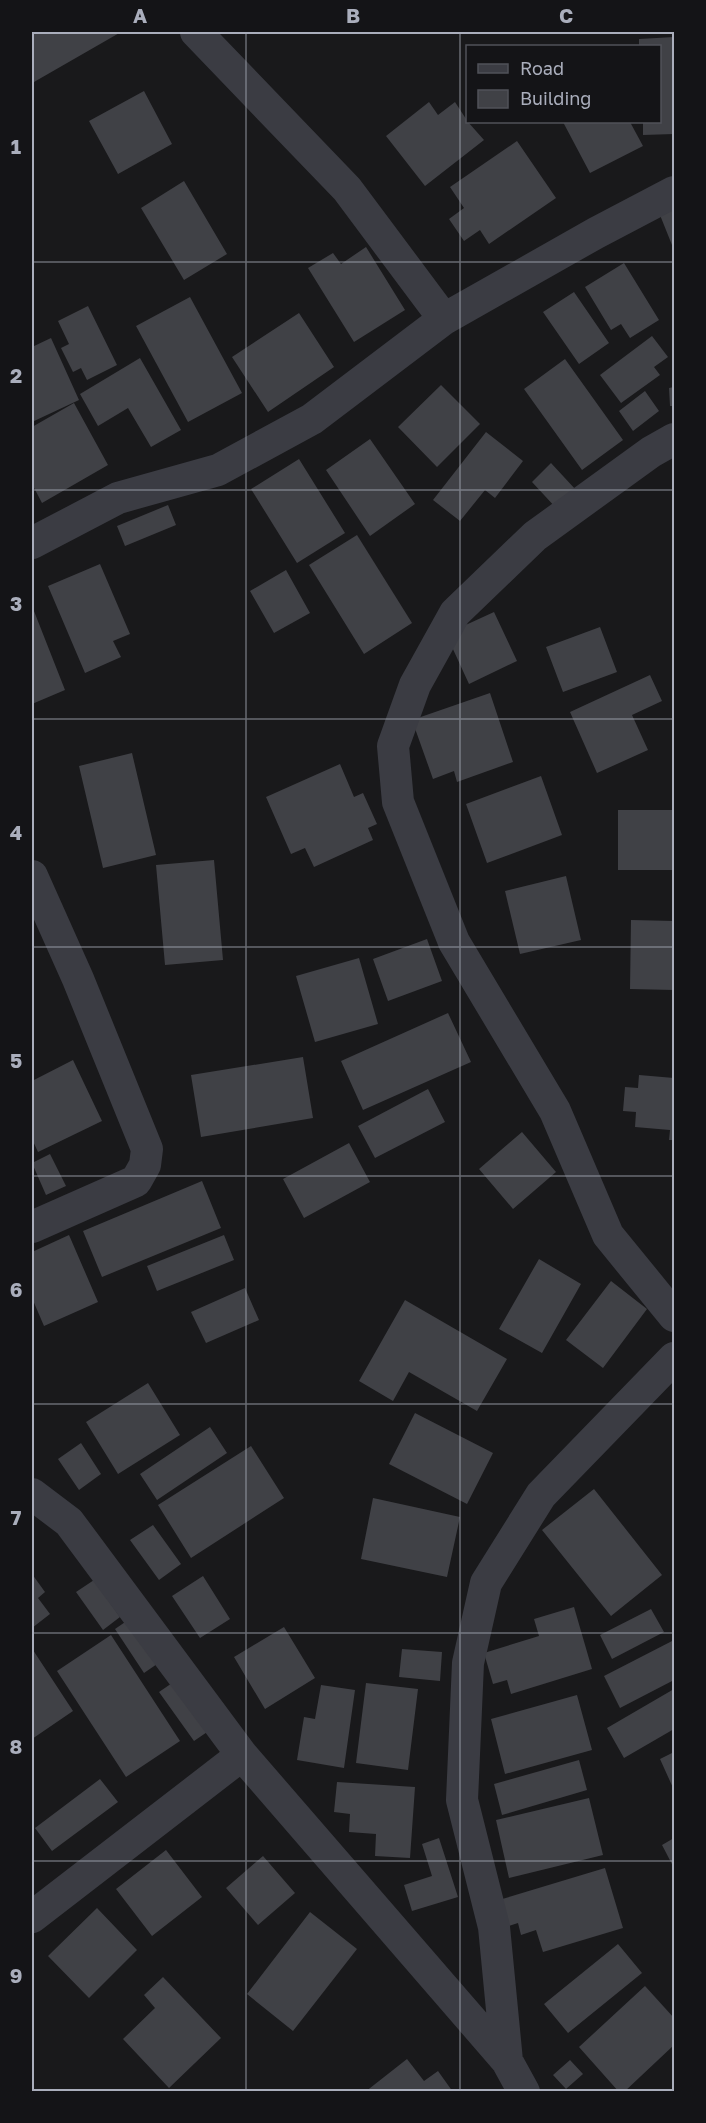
<svg xmlns="http://www.w3.org/2000/svg" width="706" height="2123" font-family="'Golos Text',sans-serif">
<rect width="100%" height="100%" fill="#19191b"/>
<path fill="#404146" d="M 32,32 L 121,32 L 34,82 L 32,77 Z
M 674,37 L 674,134 L 643,135 L 643,122 L 660,122 L 660,46 L 639,46 L 639,39 Z
M 144,91 L 172,144 L 118,174 L 89,121 Z
M 429,102 L 438,115 L 455,102 L 468,122 L 484,140 L 425,186 L 386,136 Z
M 563,122 L 630,122 L 643,146 L 590,173 Z
M 517,141 L 556,198 L 489,244 L 480,230 L 464,241 L 449,219 L 464,208 L 450,187 Z
M 184,181 L 227,254 L 184,280 L 141,208 Z
M 674,203 L 674,244 L 672,245 L 658,210 Z
M 366,247 L 405,310 L 354,342 L 308,268 L 333,253 L 341,264 Z
M 624,263 L 659,320 L 630,338 L 621,324 L 611,330 L 585,287 Z
M 574,292 L 609,343 L 579,364 L 543,312 Z
M 190,297 L 242,393 L 188,422 L 136,326 Z
M 88,306 L 117,365 L 87,380 L 81,368 L 73,372 L 61,348 L 69,344 L 58,321 Z
M 299,313 L 334,367 L 268,412 L 232,357 Z
M 652,336 L 668,357 L 654,367 L 660,375 L 621,403 L 600,375 Z
M 51,338 L 79,400 L 32,422 L 32,347 Z
M 140,358 L 181,430 L 151,447 L 128,408 L 98,426 L 80,394 Z
M 565,359 L 623,440 L 582,470 L 524,389 Z
M 441,385 L 480,424 L 437,467 L 398,427 Z
M 674,387 L 674,406 L 670,406 L 669,388 Z
M 645,391 L 659,411 L 633,431 L 619,411 Z
M 74,403 L 108,465 L 42,503 L 32,484 L 32,427 Z
M 486,432 L 523,461 L 495,498 L 485,490 L 460,521 L 433,500 Z
M 370,439 L 415,504 L 370,536 L 326,470 Z
M 299,459 L 345,533 L 297,563 L 251,489 Z
M 551,463 L 576,490 L 557,509 L 532,482 Z
M 168,505 L 176,525 L 125,546 L 117,526 Z
M 357,535 L 412,623 L 364,654 L 309,565 Z
M 100,564 L 130,634 L 113,641 L 121,657 L 85,673 L 48,586 Z
M 286,570 L 310,613 L 274,633 L 250,591 Z
M 32,606 L 65,690 L 32,704 Z
M 494,612 L 517,661 L 469,684 L 446,634 Z
M 600,627 L 617,672 L 563,692 L 546,647 Z
M 650,675 L 662,701 L 632,715 L 648,750 L 597,773 L 570,712 Z
M 490,693 L 513,762 L 457,782 L 454,771 L 433,779 L 412,720 Z
M 132,753 L 156,855 L 103,868 L 79,766 Z
M 340,764 L 354,797 L 363,793 L 377,824 L 368,828 L 373,840 L 314,867 L 305,848 L 291,854 L 266,797 Z
M 541,776 L 562,835 L 487,863 L 466,804 Z
M 618,810 L 674,810 L 674,870 L 618,870 Z
M 214,860 L 223,960 L 165,965 L 156,865 Z
M 566,876 L 581,940 L 520,954 L 505,891 Z
M 631,920 L 674,921 L 674,990 L 630,989 Z
M 427,939 L 442,981 L 388,1001 L 373,959 Z
M 359,958 L 378,1024 L 315,1042 L 296,976 Z
M 448,1013 L 471,1062 L 363,1110 L 341,1061 Z
M 303,1057 L 313,1118 L 201,1137 L 191,1075 Z
M 73,1060 L 102,1121 L 38,1152 L 32,1139 L 32,1081 Z
M 639,1075 L 674,1078 L 674,1140 L 669,1140 L 670,1130 L 635,1127 L 636,1112 L 623,1111 L 625,1087 L 638,1088 Z
M 428,1089 L 445,1122 L 375,1158 L 358,1126 Z
M 522,1132 L 556,1172 L 513,1209 L 479,1169 Z
M 349,1143 L 370,1182 L 304,1218 L 283,1179 Z
M 50,1154 L 66,1186 L 46,1195 L 32,1163 Z
M 202,1181 L 221,1228 L 102,1277 L 83,1231 Z
M 69,1235 L 98,1302 L 44,1326 L 32,1298 L 32,1252 Z
M 224,1235 L 234,1260 L 157,1291 L 147,1266 Z
M 539,1259 L 581,1284 L 542,1353 L 499,1329 Z
M 611,1281 L 647,1309 L 603,1368 L 566,1340 Z
M 245,1288 L 259,1320 L 206,1343 L 191,1312 Z
M 405,1300 L 507,1359 L 477,1411 L 409,1372 L 393,1401 L 359,1381 Z
M 148,1383 L 180,1435 L 118,1474 L 86,1422 Z
M 415,1413 L 493,1453 L 467,1504 L 389,1464 Z
M 210,1427 L 227,1453 L 157,1500 L 140,1474 Z
M 81,1443 L 101,1474 L 79,1490 L 58,1459 Z
M 251,1446 L 284,1498 L 191,1558 L 158,1505 Z
M 594,1489 L 662,1575 L 611,1616 L 542,1530 Z
M 373,1498 L 460,1517 L 447,1577 L 361,1559 Z
M 153,1525 L 181,1564 L 159,1580 L 130,1540 Z
M 32,1574 L 45,1592 L 38,1598 L 50,1614 L 32,1628 Z
M 203,1576 L 230,1619 L 200,1638 L 172,1596 Z
M 94,1580 L 120,1617 L 103,1630 L 76,1592 Z
M 574,1607 L 592,1669 L 511,1694 L 507,1680 L 493,1684 L 484,1653 L 539,1636 L 534,1619 Z
M 651,1609 L 664,1632 L 612,1659 L 600,1635 Z
M 131,1618 L 160,1662 L 144,1673 L 115,1629 Z
M 284,1627 L 315,1678 L 265,1709 L 234,1657 Z
M 111,1635 L 180,1741 L 126,1777 L 57,1671 Z
M 674,1640 L 674,1680 L 620,1708 L 604,1676 Z
M 402,1649 L 442,1652 L 440,1681 L 399,1677 Z
M 33,1650 L 73,1711 L 32,1739 L 32,1652 Z
M 178,1679 L 213,1728 L 194,1741 L 159,1692 Z
M 366,1683 L 418,1689 L 408,1770 L 356,1763 Z
M 321,1685 L 355,1690 L 344,1768 L 297,1760 L 304,1717 L 315,1719 Z
M 674,1689 L 674,1729 L 624,1758 L 607,1728 Z
M 577,1695 L 592,1750 L 505,1774 L 491,1719 Z
M 674,1752 L 674,1790 L 660,1759 Z
M 579,1760 L 587,1790 L 502,1815 L 494,1784 Z
M 100,1779 L 118,1802 L 52,1851 L 35,1828 Z
M 337,1782 L 415,1787 L 410,1858 L 375,1856 L 376,1834 L 349,1832 L 350,1814 L 334,1812 Z
M 589,1798 L 603,1855 L 509,1878 L 496,1820 Z
M 439,1838 L 458,1897 L 412,1911 L 404,1885 L 432,1876 L 422,1844 Z
M 674,1838 L 674,1868 L 662,1845 Z
M 166,1850 L 202,1897 L 152,1936 L 116,1889 Z
M 263,1856 L 295,1893 L 258,1925 L 226,1888 Z
M 605,1868 L 623,1928 L 543,1952 L 536,1930 L 521,1935 L 518,1923 L 506,1927 L 499,1900 Z
M 97,1908 L 137,1950 L 89,1998 L 48,1956 Z
M 310,1912 L 357,1949 L 293,2031 L 247,1994 Z
M 618,1944 L 642,1973 L 568,2033 L 544,2004 Z
M 163,1977 L 221,2038 L 169,2088 L 123,2039 L 155,2008 L 144,1995 Z
M 645,1986 L 674,2018 L 674,2045 L 624,2092 L 619,2092 L 579,2047 Z
M 407,2059 L 424,2081 L 438,2071 L 453,2092 L 365,2092 Z
M 570,2060 L 583,2074 L 566,2089 L 553,2075 Z"/>
<g fill="none" stroke-linecap="round" stroke-linejoin="round">
<path stroke="#3b3c43" stroke-width="32" d="M 196,32 L 347,189 L 444,319
M 674,439 L 651,452 L 535,536 L 455,613 L 415,685 L 393,746 L 398,802 L 454,942 L 555,1111 L 608,1235 L 674,1316
M 32,543 L 118,498 L 218,470 L 312,419 L 444,319 L 596,233 L 674,192
M 32,876 L 78,979 L 147,1149 L 145,1165 L 136,1181 L 32,1227
M 32,1494 L 69,1522 L 242,1755 L 507,2061 L 524,2092
M 32,1917 L 242,1755
M 507,2061 L 494,1927 L 462,1800 L 468,1663 L 486,1583 L 541,1495 L 674,1358"/>
</g>
<path fill="none" stroke="#aaaebc" stroke-width="1.5" stroke-opacity="0.55" d="M 246,32 L 246,2092M 460,32 L 460,2092M 32,262 L 674,262M 32,490 L 674,490M 32,719 L 674,719M 32,947 L 674,947M 32,1176 L 674,1176M 32,1404 L 674,1404M 32,1633 L 674,1633M 32,1861 L 674,1861"/>
<rect width="706" height="2123" fill="none" stroke="#141417" stroke-width="66"/>
<rect x="466" y="45" width="195" height="78" fill="#141417" stroke="#505259" stroke-width="1.5"/>
<rect x="478" y="64" width="30" height="9" fill="#3b3c43" stroke="#505259" stroke-width="1.5"/>
<text x="520" y="75" font-size="18" fill="#aaaebc">Road</text>
<rect x="478" y="90" width="30" height="18" fill="#404146" stroke="#505259" stroke-width="1.5"/>
<text x="520" y="105" font-size="18" fill="#aaaebc">Building</text>
<rect x="33" y="33" width="640" height="2057" fill="none" stroke="#aaaebc" stroke-width="2"/>
<g font-size="20" text-anchor="middle" font-weight="bold" fill="#aaaebc">
<text x="140" y="23">A</text>
<text x="353" y="23">B</text>
<text x="566" y="23">C</text>
<text x="16" y="154">1</text>
<text x="16" y="383">2</text>
<text x="16" y="611">3</text>
<text x="16" y="840">4</text>
<text x="16" y="1068">5</text>
<text x="16" y="1297">6</text>
<text x="16" y="1525">7</text>
<text x="16" y="1754">8</text>
<text x="16" y="1983">9</text>
</g>
</svg>
